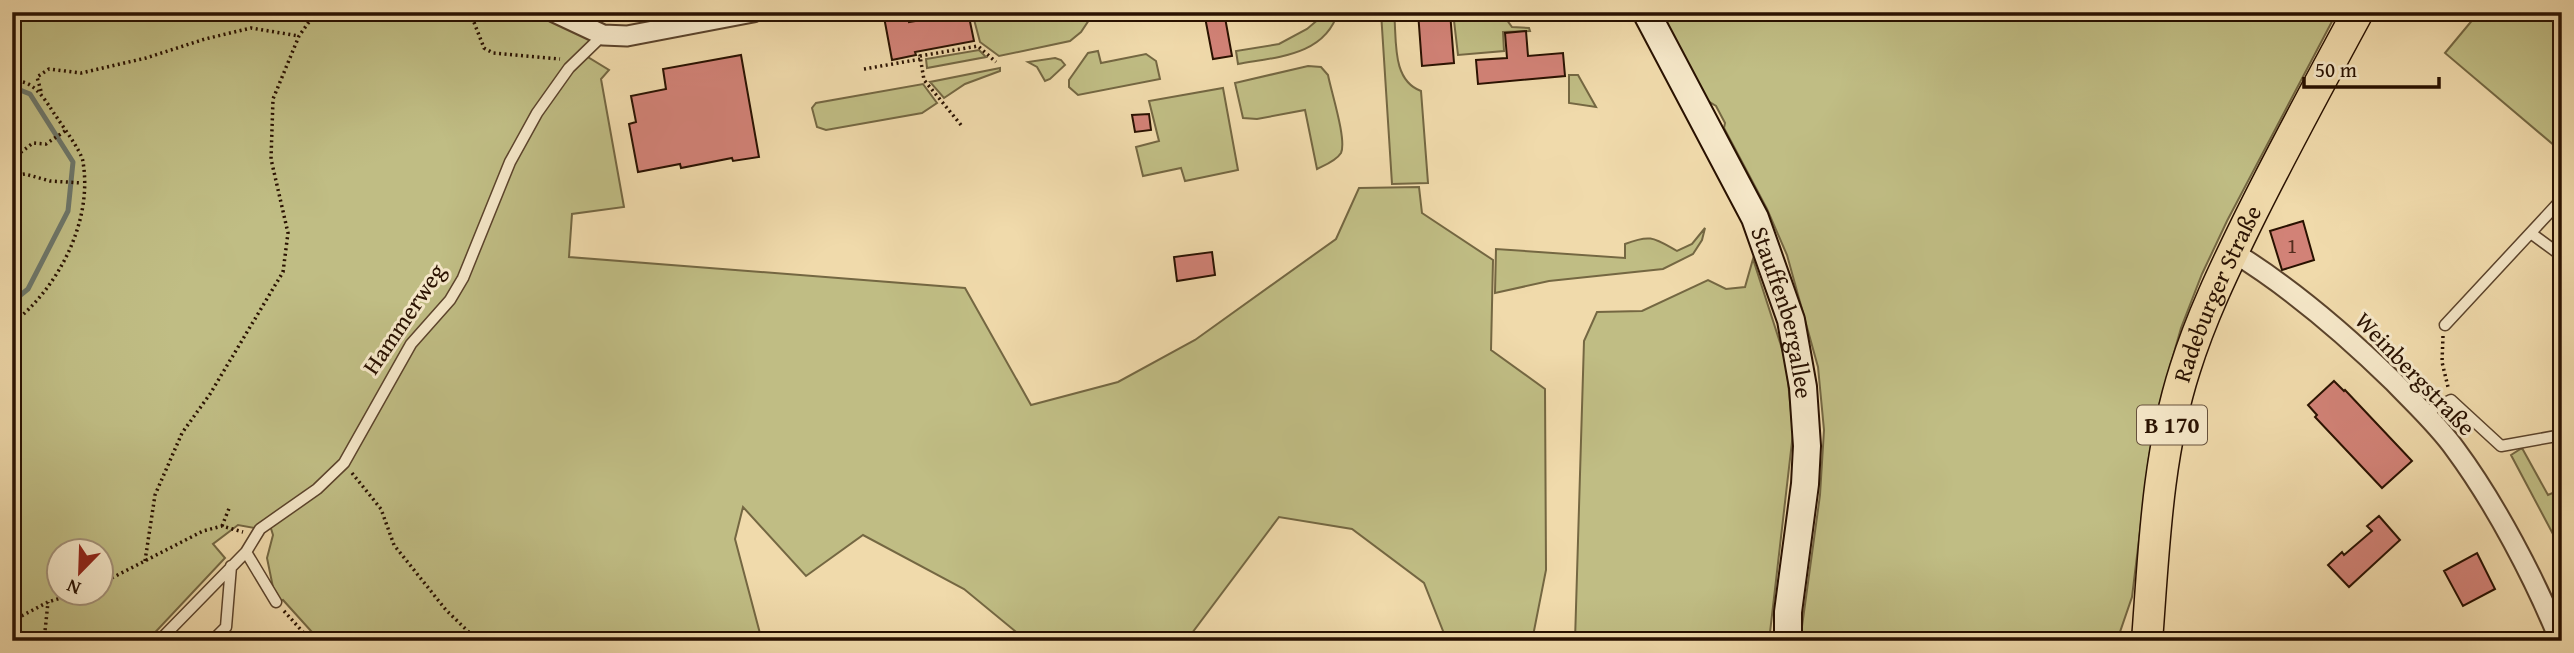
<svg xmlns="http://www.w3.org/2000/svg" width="2574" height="653" font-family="'Gentium Book Plus',serif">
<rect width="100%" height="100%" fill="#f0daab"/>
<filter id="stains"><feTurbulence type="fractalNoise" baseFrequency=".00286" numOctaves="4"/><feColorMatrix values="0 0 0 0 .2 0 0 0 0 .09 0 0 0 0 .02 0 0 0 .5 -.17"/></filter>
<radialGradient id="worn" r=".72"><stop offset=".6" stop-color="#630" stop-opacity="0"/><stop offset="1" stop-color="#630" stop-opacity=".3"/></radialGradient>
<path fill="#c0bd84" stroke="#746742" stroke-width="2" fill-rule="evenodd" d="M 12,12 L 554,12 L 603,35 L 583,54 L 609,70 L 601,79 L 624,207 L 572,214 L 569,257 L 965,288 L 1031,405 L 1118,382 L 1195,340 L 1336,239 L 1359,188 L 1419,187 L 1422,213 L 1493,260 L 1491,350 L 1545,389 L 1546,570 L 1532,641 L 1447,641 L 1424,583 L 1352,529 L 1279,517 L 1186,641 L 1027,641 L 964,589 L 863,535 L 806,576 L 743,507 L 735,539 L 762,641 L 320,641 L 283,600 L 276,602 L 267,558 L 273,535 L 269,522 L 260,529 L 238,525 L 213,544 L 225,558 L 147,641 L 12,641 ZM 60,552 L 102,552 L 102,594 L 60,594 Z
M 582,12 L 677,12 C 640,19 619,24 582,12 Z
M 972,12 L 1090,12 L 1091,17 L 1081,32 L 1070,41 L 999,56 L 980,42 Z
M 1327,12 L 1338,12 C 1325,56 1276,57 1238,64 L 1236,51 L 1279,44 L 1307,29 Z
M 1381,12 L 1394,12 C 1397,39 1391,80 1421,91 L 1428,183 L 1392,184 Z
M 1453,12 L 1501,12 L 1512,27 L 1529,28 L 1530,31 L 1503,32 L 1504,51 L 1458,55 Z
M 1660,12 L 2337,12 L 2227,221 L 2202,274 L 2181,328 L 2158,409 L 2149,457 L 2132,597 L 2120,632 L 2120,641 L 1800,641 L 1820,495 L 1824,430 L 1818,367 L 1787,255 L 1767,209 L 1724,128 L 1725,123 L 1716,106 L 1708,101 Z
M 2479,12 L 2548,12 L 2562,24 L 2562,152 L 2445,53 Z
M 979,50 L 986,57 L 927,68 L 926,59 Z
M 1098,51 L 1101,63 L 1146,54 L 1156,61 L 1160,79 L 1078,95 L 1069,87 L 1069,80 L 1088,53 Z
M 1055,58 L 1061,60 L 1065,65 L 1050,79 L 1045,81 L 1037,67 L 1028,62 Z
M 1308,66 L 1321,67 L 1328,75 C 1331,91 1347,140 1341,153 C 1336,161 1325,165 1317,169 L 1305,110 L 1257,119 L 1243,118 L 1235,83 Z
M 1000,68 L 1000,71 L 965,84 L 944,98 L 930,82 Z
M 1569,75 L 1578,75 L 1596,107 L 1569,103 Z
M 923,84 L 937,103 L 922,113 L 826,130 L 817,127 L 812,108 L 816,103 Z
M 1223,88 L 1238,170 L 1185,181 L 1181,168 L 1143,176 L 1136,147 L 1159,141 L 1149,101 Z
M 1705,228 L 1702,240 L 1693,254 L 1663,269 L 1549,281 L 1495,293 L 1496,249 L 1625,258 L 1625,244 C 1651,234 1654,238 1677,251 L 1692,244 Z
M 1753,259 L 1786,361 L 1793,433 L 1769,641 L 1575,641 L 1584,341 L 1597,312 L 1642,311 L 1708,280 L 1726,289 L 1745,287 Z
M 2522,448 L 2548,495 L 2562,489 L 2562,551 L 2511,455 Z"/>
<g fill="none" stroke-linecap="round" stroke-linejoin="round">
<path stroke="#6d7669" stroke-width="5" d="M 12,90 L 15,88 L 30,94 L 73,162 L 68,211 L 28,289 L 12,302"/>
</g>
<path fill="#d28277" stroke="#291100" stroke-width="2" d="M 907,12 L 909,22 L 968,12 L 974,41 L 915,52 L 916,55 L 892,60 L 884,17 Z
M 1204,12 L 1224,12 L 1232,56 L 1213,59 Z
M 1418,12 L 1450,12 L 1454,63 L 1422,66 Z
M 1526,31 L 1528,56 L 1563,53 L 1565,76 L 1478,84 L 1476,60 L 1507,58 L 1505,33 Z
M 741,55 L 759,157 L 733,161 L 732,158 L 681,168 L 680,164 L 638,172 L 629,124 L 636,122 L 631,96 L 666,89 L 663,69 Z
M 1149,114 L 1151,130 L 1135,132 L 1132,115 Z
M 2303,221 L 2314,260 L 2282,270 L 2270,231 Z
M 1212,252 L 1215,275 L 1177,281 L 1174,257 Z
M 2334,381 L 2344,391 L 2345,390 L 2412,461 L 2382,488 L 2315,417 L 2317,415 L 2308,405 Z
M 2379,516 L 2400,540 L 2349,587 L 2328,565 L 2342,552 L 2344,555 L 2372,531 L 2367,526 Z
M 2477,553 L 2495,589 L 2463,606 L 2444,571 Z"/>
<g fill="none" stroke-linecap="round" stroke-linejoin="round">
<g stroke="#5b432b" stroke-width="13">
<path id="service" d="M 2532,234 L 2562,256
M 2445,325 L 2562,199
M 2425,413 L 2451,400 L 2501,446 L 2562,435
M 246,552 L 276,602
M 159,641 L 246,552 L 260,529 L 317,489 L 344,463 L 411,344 L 450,300 L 463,278 L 510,162 L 537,113 L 569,68 L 603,35
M 212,641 L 226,627 L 231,566"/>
</g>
<g stroke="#5b432b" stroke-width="23">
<path id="minor" d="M 554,12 L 603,35 L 627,36 L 753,12
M 2233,252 C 2293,289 2344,333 2394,382 C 2415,404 2438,425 2455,449 C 2495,503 2535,579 2560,641"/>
</g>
<g stroke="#291100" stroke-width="30">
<g id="secondary">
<path id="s1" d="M 1646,12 L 1755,218 L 1791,320 L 1803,387 L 1807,446 L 1805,484 L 1788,612 L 1788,641"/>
</g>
</g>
<g stroke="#291100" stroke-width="33">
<g id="primary">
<path id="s2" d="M 2147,641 C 2154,550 2157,456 2185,369 C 2201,318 2224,270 2247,223 C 2282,152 2320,82 2358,12"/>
</g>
</g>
<path stroke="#291100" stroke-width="3.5" stroke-dasharray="2 3.5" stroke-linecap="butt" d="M 470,12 L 484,48 L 493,53 L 560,59
M 864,69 L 921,59
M 12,82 C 30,78 41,94 50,107 C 57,119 82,151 83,162 C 93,222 58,288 12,324
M 41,91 L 37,77 L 49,69 L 81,73 L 146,58 L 205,39 L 251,28 L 299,36
M 961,125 L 924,80 L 920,56 L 978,46 L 996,62
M 12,159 L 33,143 L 46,144 L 65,131
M 12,176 L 25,174 L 50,181 L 82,183
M 2443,336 L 2442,362 L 2448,387
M 352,473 L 381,509 L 394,545 L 446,610 L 478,641
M 222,526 L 230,506
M 145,561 L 155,495 L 182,433 L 210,394 L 283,272 L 288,233 L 271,159 L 273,99 L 299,36 L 316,12
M 102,583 L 203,531 L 222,526 L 243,532
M 284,611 L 311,641
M 12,621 L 48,602 L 73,594
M 44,641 L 48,602"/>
<use href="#service" stroke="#f5e7c8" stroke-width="10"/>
<use href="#minor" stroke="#f5e7c8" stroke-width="19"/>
<use href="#secondary" stroke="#f5e7c8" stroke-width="26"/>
<use href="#primary" stroke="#f0daab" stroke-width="30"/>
</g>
<g text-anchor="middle" stroke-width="6" stroke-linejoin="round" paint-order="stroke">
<g font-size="21" fill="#532d1e">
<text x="2292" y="253">1</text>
</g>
<rect fill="#f5e7c8" stroke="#66513c" stroke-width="2" x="2137" y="405.5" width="70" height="39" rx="5"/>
<g font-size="23" font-weight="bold" fill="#291100">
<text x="2172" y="433">B 170</text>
</g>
<g font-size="24" fill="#291100" stroke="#f5e7c8">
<text dy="8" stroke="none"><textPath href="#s2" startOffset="357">Radeburger Straße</textPath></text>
<text dy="8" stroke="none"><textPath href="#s1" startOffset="332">Stauffenbergallee</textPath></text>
<text transform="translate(404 319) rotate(-56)" y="8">Hammerweg</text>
<text transform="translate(2415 374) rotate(46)" y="8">Weinbergstraße</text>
</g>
</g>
<rect width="2574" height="653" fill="none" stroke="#f0daab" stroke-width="42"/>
<rect x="14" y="14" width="2546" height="625" fill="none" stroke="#291100" stroke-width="3.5"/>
<rect x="21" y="21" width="2532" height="611" fill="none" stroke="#291100" stroke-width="2"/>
<g transform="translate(80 572) rotate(203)"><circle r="33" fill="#f5e7c8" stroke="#a39178" stroke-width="2"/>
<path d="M0-5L12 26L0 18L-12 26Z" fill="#8f2418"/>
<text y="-10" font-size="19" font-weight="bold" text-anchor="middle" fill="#291100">N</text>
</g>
<path d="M2304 77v10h135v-10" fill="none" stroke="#291100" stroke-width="3.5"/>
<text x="2315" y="77" font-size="21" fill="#291100" stroke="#f5e7c8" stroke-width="5" paint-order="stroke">50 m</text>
<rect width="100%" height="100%" filter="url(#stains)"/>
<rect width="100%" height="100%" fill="url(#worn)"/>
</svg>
